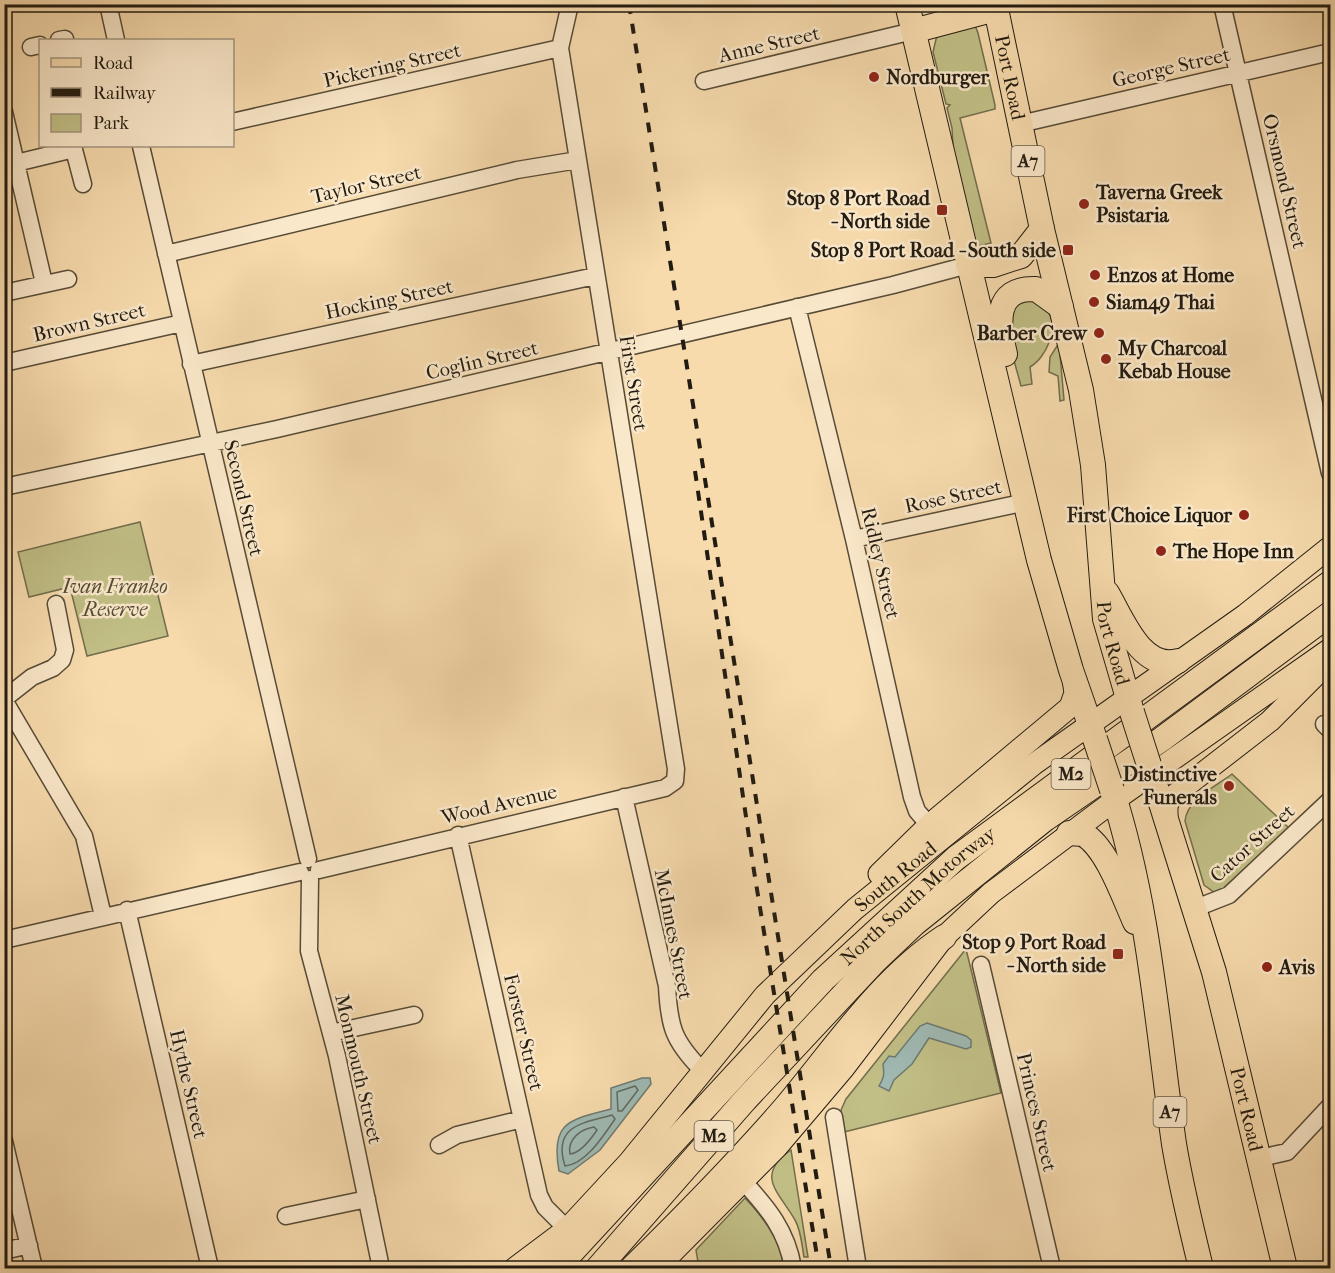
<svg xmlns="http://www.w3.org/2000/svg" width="1335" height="1273" font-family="'IM FELL French Canon',serif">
<rect width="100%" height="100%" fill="#f7dbad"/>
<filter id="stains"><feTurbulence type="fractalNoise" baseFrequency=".00333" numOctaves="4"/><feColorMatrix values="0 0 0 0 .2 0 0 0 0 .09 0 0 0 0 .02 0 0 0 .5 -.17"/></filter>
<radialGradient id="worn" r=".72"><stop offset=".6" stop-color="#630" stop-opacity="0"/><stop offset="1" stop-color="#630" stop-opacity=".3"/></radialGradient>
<path fill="#c1bf86" stroke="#726d4c" stroke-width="1.5" d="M 972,18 L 978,33 L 995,105 L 995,109 L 960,118 L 991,243 L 974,247 L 954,163 L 952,128 L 947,108 L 950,105 L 946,104 L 933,52 L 937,35 Z
M 1031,297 C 1035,301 1042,305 1046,309 C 1061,326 1046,358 1030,367 L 1032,384 L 1021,386 L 1007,335 L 1011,308 Z
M 1059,343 L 1064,400 L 1060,401 L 1058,376 L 1049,372 L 1050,357 Z
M 140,522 L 168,636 L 87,656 L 70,587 L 29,597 L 18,552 Z
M 1232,774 L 1290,829 L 1218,895 L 1204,885 L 1185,821 C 1187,799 1215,787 1232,774 Z
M 966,949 L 1001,1093 L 844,1132 L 841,1110 L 846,1099 Z
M 791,1150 L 808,1257 L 804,1257 C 802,1246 801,1230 795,1220 C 779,1192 754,1176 791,1150 Z
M 745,1198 C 762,1216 782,1241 783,1267 L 699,1268 L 696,1250 Z"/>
<path fill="#9fb9b2" stroke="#6d7a72" stroke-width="1.5" d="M 927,1023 L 966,1036 L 971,1040 L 971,1047 L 966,1049 L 929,1038 L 912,1064 L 894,1080 L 889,1091 L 879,1086 C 885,1076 884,1073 883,1064 L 889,1056 L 895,1057 L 920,1026 Z
M 642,1078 L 650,1078 L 651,1084 L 600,1150 L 568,1174 L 559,1171 C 550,1121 570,1120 611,1109 L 611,1088 Z"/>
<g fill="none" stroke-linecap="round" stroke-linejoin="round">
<path stroke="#606a62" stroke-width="1.5" d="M 635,1086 L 638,1090 L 622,1111 L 618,1111 L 617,1092 Z
M 612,1115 L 615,1119 C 604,1135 586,1164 565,1166 C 552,1125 584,1123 612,1115 Z
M 594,1127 L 597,1130 C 591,1139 581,1153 570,1154 C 567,1139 581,1129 594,1127 Z"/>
<g stroke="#574b38" stroke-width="19">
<path id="minor" d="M 108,4 L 116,40
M 1222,4 L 1330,473
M 59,40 L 65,39
M 31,47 L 40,45
M 704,81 L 913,31
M 4,112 L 44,283
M 232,122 L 560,48
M 1020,124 L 1330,52
M 73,146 L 83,184
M 141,146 L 308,859
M 16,163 L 74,149
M 166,254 L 517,170 L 578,160
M 4,293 L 68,279
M 797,307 L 854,539 L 912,797 L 917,811 L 929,825
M 4,363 L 182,323
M 191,364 L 595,276
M 4,487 L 277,429 L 893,285 L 968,265
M 854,539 L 1026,502
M 4,699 L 32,677 L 53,668 L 62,660 L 65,650 L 56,604
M 4,700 L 84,836 L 103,916
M 1324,724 L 1330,730
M 624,797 L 667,986 C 669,1026 673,1041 702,1070
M 458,835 L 539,1195 L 545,1207 L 567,1229
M 319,870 L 665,788 L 675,781 L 676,769 L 560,48 L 570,4
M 310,879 L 309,951 L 337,1056 L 381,1268
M 1196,908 L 1229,895 L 1330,800
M 127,910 L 210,1268
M 4,940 L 300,872
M 981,965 L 1052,1268
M 331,1033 L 414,1015
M 834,1117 L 858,1268
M 4,1141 L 34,1268
M 439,1145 L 457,1135 L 522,1119
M 1260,1158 L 1287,1152 L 1330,1106
M 743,1181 C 768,1208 787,1231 793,1268
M 286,1216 L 367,1199
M 4,1251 L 29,1245"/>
</g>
<g stroke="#221b11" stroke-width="23">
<g id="major">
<path d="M 1167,821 L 1167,805 L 1172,797 L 1270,721 L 1330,661"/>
<path d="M 879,874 L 929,825 L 1070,707 L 1075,693 L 1073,679"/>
<path id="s1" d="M 515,1268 L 567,1229 L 629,1162 L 765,995 L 855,909 L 1034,764 L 1245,615 L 1330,547"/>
<path d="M 657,1268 L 777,1147 L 844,1068 L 944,937 L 991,893 L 1115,800 L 1330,649"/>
</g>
</g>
<g stroke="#221b11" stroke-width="26">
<g id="highway">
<path d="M 907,4 L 1039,560 L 1071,670 L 1095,739"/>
<path id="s2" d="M 995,4 L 1042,229 L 1081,390 L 1093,465 L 1105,619 L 1132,712"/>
<path d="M 913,31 L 996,9"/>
<path d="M 968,265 L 993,265 L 1021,256 L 1042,229"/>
<path d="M 1005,354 C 998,325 993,287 1036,289 L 1061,307"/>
<path d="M 1107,593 C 1122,618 1141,671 1178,661"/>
<path id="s3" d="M 1149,765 L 1214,972 L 1285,1268"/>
<path d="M 1112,790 C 1149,905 1157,1024 1174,1144 C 1181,1186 1191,1227 1201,1268"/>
<path d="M 1069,833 L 1083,834 C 1107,847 1124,898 1135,922"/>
<path d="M 534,1268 L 567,1229"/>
<path id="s4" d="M 557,1268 L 823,980 L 956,858 L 1330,583"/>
<path d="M 598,1268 L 745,1100 L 875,961 L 914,924 L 1045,819 L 1162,739 L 1330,614"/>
<path d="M 632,1268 C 684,1217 735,1165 783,1110 C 833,1051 879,980 944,937"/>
</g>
</g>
<use href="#minor" stroke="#fae8ca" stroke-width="16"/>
<use href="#major" stroke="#f7dbad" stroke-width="21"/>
<use href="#highway" stroke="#f7dbad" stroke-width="24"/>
<path stroke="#221b11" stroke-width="4" stroke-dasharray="10 10" stroke-linecap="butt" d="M 629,4 L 831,1268
M 695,471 L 754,871 L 819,1268"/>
<g stroke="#221b11" stroke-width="26" stroke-linecap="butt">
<path id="highway-bridge" d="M 1132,712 L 1149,765
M 1095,739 L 1112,790"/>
</g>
<use href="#highway-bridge" stroke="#f7dbad" stroke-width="24"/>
</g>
<g fill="#8f2418" stroke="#fae8ca" stroke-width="2">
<circle cx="874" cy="77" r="6"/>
<circle cx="1084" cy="204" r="6"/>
<rect x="936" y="204" width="12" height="12" rx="3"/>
<rect x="1062" y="244" width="12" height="12" rx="3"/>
<circle cx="1095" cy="275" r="6"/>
<circle cx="1094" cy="302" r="6"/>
<circle cx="1099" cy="333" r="6"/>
<circle cx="1106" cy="359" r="6"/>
<circle cx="1244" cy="515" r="6"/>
<circle cx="1161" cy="551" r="6"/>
<circle cx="1229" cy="786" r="6"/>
<rect x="1112" y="948" width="12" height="12" rx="3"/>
<circle cx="1267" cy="967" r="6"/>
</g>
<g text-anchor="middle" stroke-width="5" stroke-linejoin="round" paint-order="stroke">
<g fill="#fae8ca" stroke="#635848" stroke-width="1.5">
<rect x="1011.5" y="146" width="33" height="30" rx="4.5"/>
<rect x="1051.5" y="759" width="39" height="30" rx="4.5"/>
<rect x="1153.5" y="1097" width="33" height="30" rx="4.5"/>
<rect x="694.5" y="1121" width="39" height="30" rx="4.5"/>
</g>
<g font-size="18" font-weight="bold" fill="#221b11">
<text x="1028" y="167">A7</text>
<text x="1071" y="780">M2</text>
<text x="1170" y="1118">A7</text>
<text x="714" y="1142">M2</text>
</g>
<g font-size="20" fill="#221b11" stroke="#fae8ca">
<text transform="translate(769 44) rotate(-13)" y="7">Anne Street</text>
<text transform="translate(392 65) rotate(-13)" y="7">Pickering Street</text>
<text transform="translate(1171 67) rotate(-13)" y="7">George Street</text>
<text dy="7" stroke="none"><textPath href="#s2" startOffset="75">Port Road</textPath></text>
<text transform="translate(1285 181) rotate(77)" y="7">Orsmond Street</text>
<text transform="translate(366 184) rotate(-13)" y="7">Taylor Street</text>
<text transform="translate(389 299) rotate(-12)" y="7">Hocking Street</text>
<text transform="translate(89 322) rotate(-13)" y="7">Brown Street</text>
<text transform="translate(482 360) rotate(-13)" y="7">Coglin Street</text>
<text transform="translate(634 383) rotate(81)" y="7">First Street</text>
<text transform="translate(953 496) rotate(-12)" y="7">Rose Street</text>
<text transform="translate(244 498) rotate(77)" y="7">Second Street</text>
<text transform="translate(881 563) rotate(77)" y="7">Ridley Street</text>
<text dy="7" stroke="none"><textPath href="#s2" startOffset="651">Port Road</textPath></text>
<text transform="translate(499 804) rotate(-13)" y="7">Wood Avenue</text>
<text transform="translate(1252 843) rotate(-42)" y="7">Cator Street</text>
<text dy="7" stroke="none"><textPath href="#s1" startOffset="548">South Road</textPath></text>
<text dy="7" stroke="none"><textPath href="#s4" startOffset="519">North South Motorway</textPath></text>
<text transform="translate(674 934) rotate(79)" y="7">McInnes Street</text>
<text transform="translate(524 1032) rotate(77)" y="7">Forster Street</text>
<text transform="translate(359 1069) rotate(77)" y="7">Monmouth Street</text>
<text transform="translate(189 1084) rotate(77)" y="7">Hythe Street</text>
<text dy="7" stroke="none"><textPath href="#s3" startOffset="358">Port Road</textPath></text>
<text transform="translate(1037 1112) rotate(77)" y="7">Princes Street</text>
</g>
<g font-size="20" font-weight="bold" fill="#221b11" stroke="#fae8ca" text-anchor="start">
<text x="886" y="84">Nordburger</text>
<text x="1096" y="199">Taverna Greek<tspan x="1096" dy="23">Psistaria</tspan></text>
<text x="930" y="205" text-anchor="end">Stop 8 Port Road<tspan x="930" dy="23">- North side</tspan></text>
<text x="1056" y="257" text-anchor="end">Stop 8 Port Road - South side</text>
<text x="1107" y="282">Enzos at Home</text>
<text x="1106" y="309">Siam49 Thai</text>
<text x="1087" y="340" text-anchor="end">Barber Crew</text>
<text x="1118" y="355">My Charcoal<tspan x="1118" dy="23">Kebab House</tspan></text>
<text x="1232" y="522" text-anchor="end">First Choice Liquor</text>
<text x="1173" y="558">The Hope Inn</text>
<text x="1217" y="781" text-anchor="end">Distinctive<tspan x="1217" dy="23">Funerals</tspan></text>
<text x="1106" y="949" text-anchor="end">Stop 9 Port Road<tspan x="1106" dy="23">- North side</tspan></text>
<text x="1279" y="974">Avis</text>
</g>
<g font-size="20" font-style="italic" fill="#524c34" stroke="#fae8ca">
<text x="115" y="593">Ivan Franko<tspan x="115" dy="23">Reserve</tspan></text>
</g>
</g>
<rect width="1335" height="1273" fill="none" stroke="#f7dbad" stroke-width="24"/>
<rect x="6" y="6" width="1323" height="1261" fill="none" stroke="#221b11" stroke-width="3"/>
<rect x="12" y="12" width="1311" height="1249" fill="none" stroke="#221b11" stroke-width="1.5"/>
<rect x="39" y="39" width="195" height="108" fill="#fae8ca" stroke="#a49680" stroke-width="1.5"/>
<rect x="51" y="58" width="30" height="9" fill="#f7dbad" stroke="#a49680" stroke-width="1.5"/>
<text x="93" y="69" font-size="18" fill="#221b11">Road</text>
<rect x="51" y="88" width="30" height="9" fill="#221b11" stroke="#a49680" stroke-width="1.5"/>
<text x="93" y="99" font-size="18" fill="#221b11">Railway</text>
<rect x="51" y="114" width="30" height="18" fill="#c1bf86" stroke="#a49680" stroke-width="1.5"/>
<text x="93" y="129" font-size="18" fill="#221b11">Park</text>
<rect width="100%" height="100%" filter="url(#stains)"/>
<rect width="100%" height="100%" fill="url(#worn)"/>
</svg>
